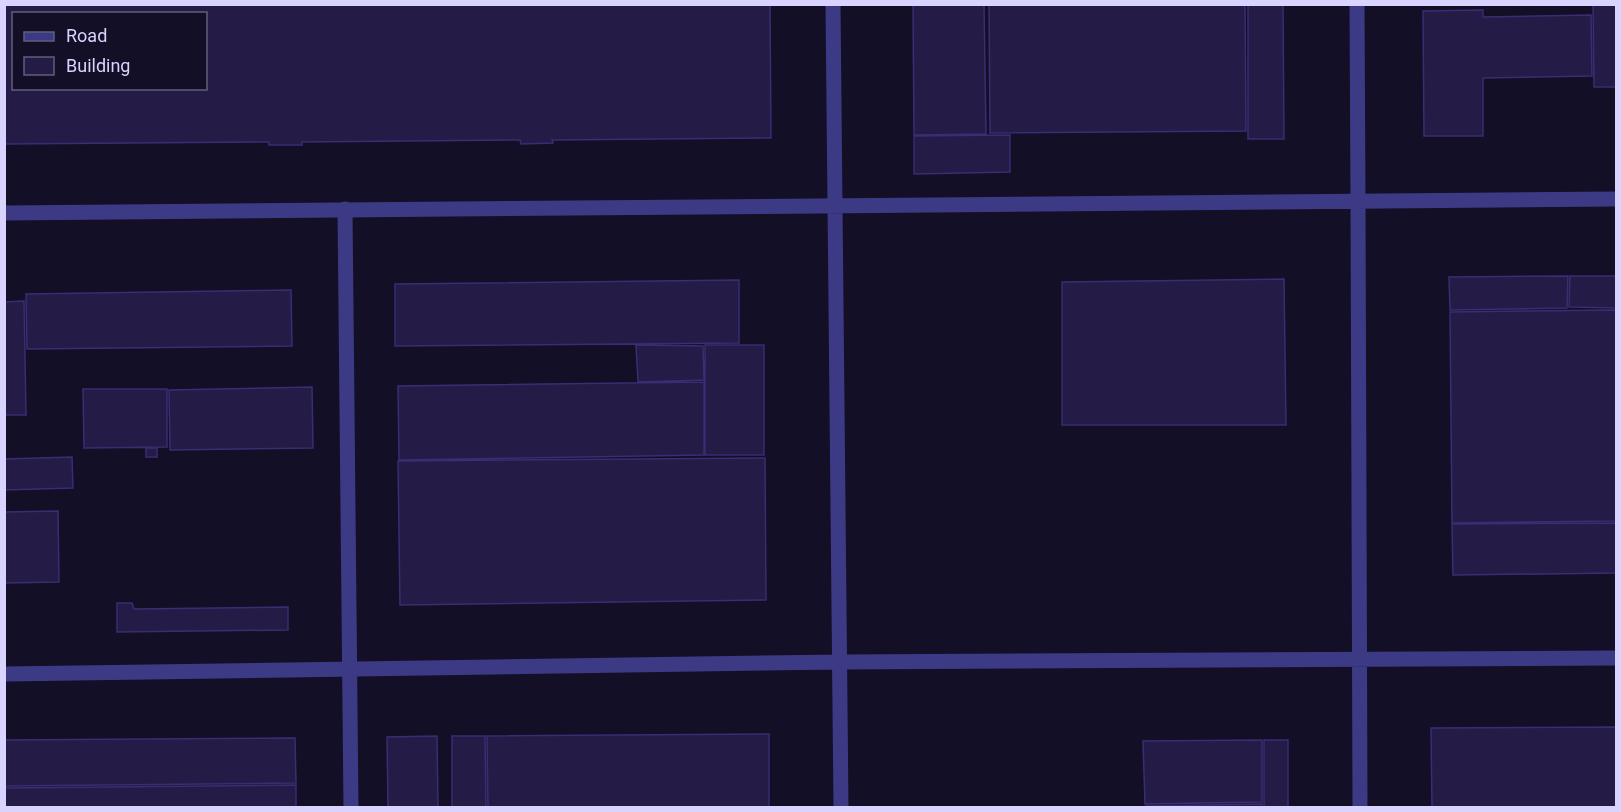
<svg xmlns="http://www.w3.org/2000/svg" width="1621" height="812" font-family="Roboto,sans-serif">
<rect width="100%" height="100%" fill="#130f26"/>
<path fill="#241b47" stroke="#3b2d73" stroke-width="1.5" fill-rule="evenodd" d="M 4,4 L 770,4 L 771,138 L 552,140 L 553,143 L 521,144 L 520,140 L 302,142 L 302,145 L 269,145 L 269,142 L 4,144 ZM 14,14 L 206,14 L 206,88 L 14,88 Z
M 913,4 L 984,4 L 986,134 L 914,135 Z
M 989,4 L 1245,4 L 1246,131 L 990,133 Z
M 1248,4 L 1283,4 L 1284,139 L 1248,139 Z
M 1593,4 L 1616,4 L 1616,87 L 1594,87 Z
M 1483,10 L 1483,17 L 1591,15 L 1592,76 L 1483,78 L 1483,136 L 1424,136 L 1423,11 Z
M 1010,135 L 1010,172 L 914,174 L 914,136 Z
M 1568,276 L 1567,308 L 1450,310 L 1449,277 Z
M 1570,276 L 1616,276 L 1616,308 L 1569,307 Z
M 1284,279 L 1286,425 L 1062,425 L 1062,282 Z
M 739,280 L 739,343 L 395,346 L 395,284 Z
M 291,290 L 292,346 L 27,349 L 26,294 Z
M 24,301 L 26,415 L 4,415 L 4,302 Z
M 1616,310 L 1616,521 L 1452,523 L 1450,312 Z
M 636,345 L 703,346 L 704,380 L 638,382 Z
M 705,345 L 764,345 L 764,455 L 705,455 Z
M 704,382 L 704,455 L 399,460 L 398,386 Z
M 312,387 L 313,448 L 170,450 L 169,390 Z
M 83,389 L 167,389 L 167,447 L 84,448 Z
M 146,448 L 157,448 L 157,457 L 146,457 Z
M 72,457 L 73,488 L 4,490 L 4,459 Z
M 765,458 L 766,600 L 400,605 L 398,461 Z
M 58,511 L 59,582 L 4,583 L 4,512 Z
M 1616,523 L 1616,573 L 1453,575 L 1452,524 Z
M 117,603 L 132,603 L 134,609 L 288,607 L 288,630 L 117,632 Z
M 1616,727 L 1616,808 L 1432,808 L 1431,728 Z
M 769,734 L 769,808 L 488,808 L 487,736 Z
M 437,736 L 438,808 L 388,808 L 387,737 Z
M 452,736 L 485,736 L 486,808 L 452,808 Z
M 295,738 L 296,783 L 4,786 L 4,740 Z
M 1262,740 L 1262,802 L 1145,804 L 1143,741 Z
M 1264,740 L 1288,740 L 1288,808 L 1264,808 Z
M 296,785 L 296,808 L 4,808 L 4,788 Z
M 1262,804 L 1262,808 L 1145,806 Z"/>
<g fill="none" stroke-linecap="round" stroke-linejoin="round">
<path stroke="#3d3a85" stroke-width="15" d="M 1357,4 L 1358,201
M 345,209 L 351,808"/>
<path stroke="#3d3a85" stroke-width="15" d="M 833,4 L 841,808
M 1358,201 L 1360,808
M 4,213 L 1616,199
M 4,674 L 840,662 L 1616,658"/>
</g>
<rect width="1621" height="812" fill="none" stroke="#d9d4ff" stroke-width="12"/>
<rect x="12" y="12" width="195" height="78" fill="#130f26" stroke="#625e7d" stroke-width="1.5"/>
<rect x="24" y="32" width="30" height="9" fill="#3d3a85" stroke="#625e7d" stroke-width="1.5"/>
<text x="66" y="42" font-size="18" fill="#d9d4ff">Road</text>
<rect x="24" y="57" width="30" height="18" fill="#241b47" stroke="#625e7d" stroke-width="1.5"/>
<text x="66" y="72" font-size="18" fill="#d9d4ff">Building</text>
</svg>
